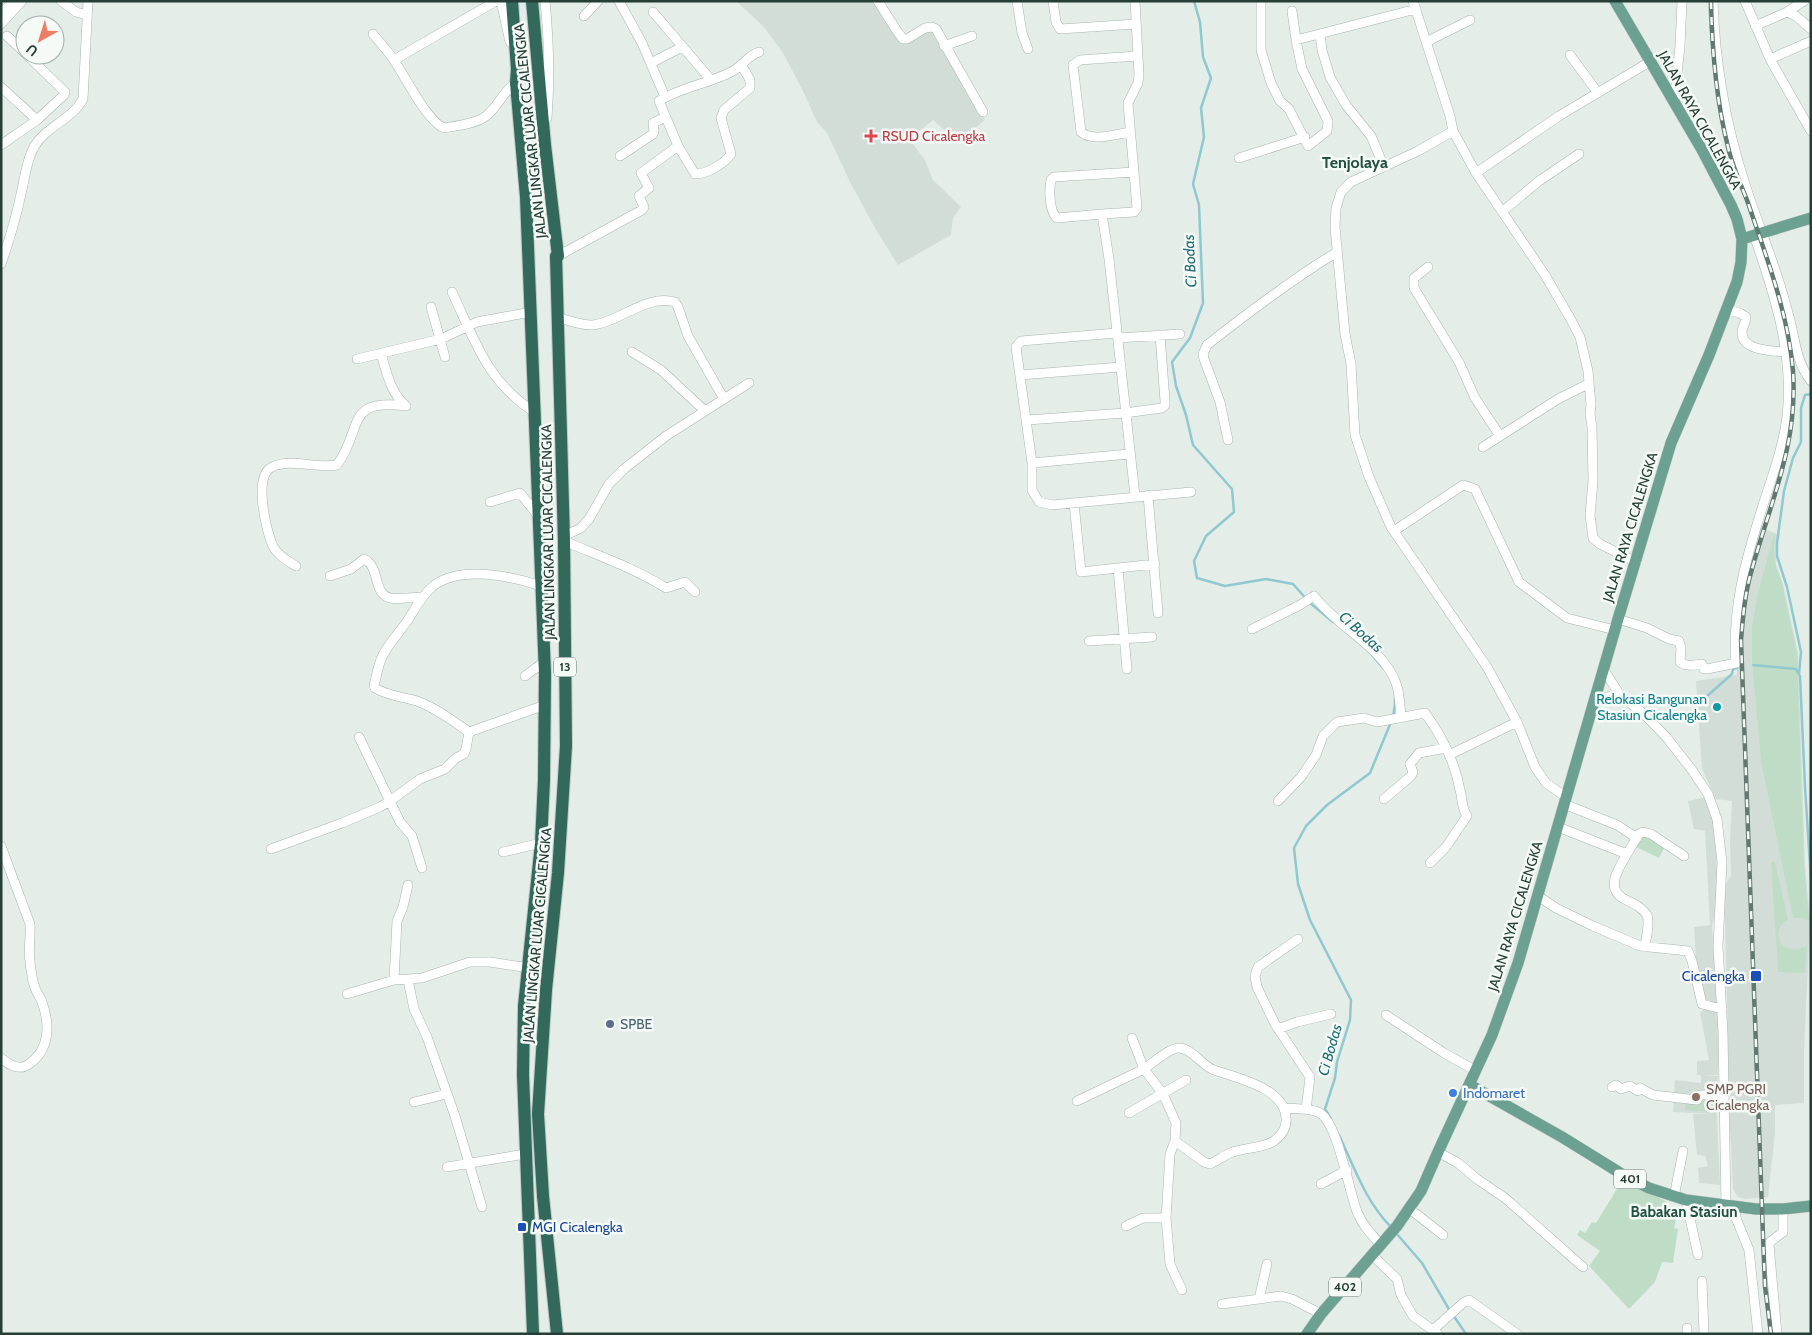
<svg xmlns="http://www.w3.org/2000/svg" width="1812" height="1335" font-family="Cabin,sans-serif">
<rect width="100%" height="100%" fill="#e5ede9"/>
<path fill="#d3ddd8" d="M 736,1 L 880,1 L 905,41 L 930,30 L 947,51 L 985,120 L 958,142 L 933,120 L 909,139 L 925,160 L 933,180 L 961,207 L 953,218 L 951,235 L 898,265 L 875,228 L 850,182 L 827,133 L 817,122 L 803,91 L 783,53 L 763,26 Z
M 1760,527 L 1777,534 L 1776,564 L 1783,584 L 1798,653 L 1805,865 L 1810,920 L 1804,1052 L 1804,1103 L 1775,1105 L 1775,1133 L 1768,1197 L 1745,1199 L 1738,1197 L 1733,1189 L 1726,1049 L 1728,1038 L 1724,887 L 1731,875 L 1730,840 L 1732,801 L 1716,799 L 1702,769 L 1696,681 L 1737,675 L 1737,651 L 1745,578 Z
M 1706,797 L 1712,810 L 1716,841 L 1717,887 L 1715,911 L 1712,926 L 1718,1022 L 1718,1075 L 1706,1075 L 1718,1076 L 1717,1115 L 1720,1185 L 1699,1183 L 1698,1168 L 1708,1166 L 1705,1156 L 1697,1155 L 1693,1114 L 1712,1114 L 1673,1112 L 1675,1080 L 1701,1083 L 1701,1075 L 1697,1075 L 1697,1061 L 1709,1060 L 1700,1013 L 1705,1008 L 1696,962 L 1694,927 L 1710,925 L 1705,831 L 1694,829 L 1688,801 Z"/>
<path fill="#bfddc6" d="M 1774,534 L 1775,535 L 1774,552 L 1775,564 L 1782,583 L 1797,654 L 1804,866 L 1809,921 L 1802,918 L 1793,918 L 1761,761 L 1752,660 L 1752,627 L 1757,597 Z
M 1642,835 L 1665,846 L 1659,858 L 1636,847 Z
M 1771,862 L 1775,862 L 1788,920 C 1774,926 1776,947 1791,949 C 1797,950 1802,948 1807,946 L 1805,973 L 1778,972 Z
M 1686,1096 L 1712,1097 L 1711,1112 L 1685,1110 Z
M 1623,1179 L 1667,1202 L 1663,1213 L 1676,1219 L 1674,1228 L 1678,1229 L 1673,1263 L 1662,1262 L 1655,1282 L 1629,1309 L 1589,1266 L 1600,1251 L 1577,1235 L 1580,1230 L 1585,1233 L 1592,1222 L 1596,1223 Z"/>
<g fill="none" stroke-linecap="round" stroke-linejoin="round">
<path stroke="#90c8cf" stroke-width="2.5" d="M 1194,1 L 1200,22 L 1203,57 L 1211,78 L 1201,108 L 1204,137 L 1193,184 L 1199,205 L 1203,303 L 1190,338 L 1172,362 L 1176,386 L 1186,415 L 1193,445 L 1232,489 L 1234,512 L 1206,536 L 1194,561 L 1197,578 L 1225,586 L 1266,579 L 1293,584 L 1310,603 L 1333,622
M 1372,655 L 1383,668
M 1753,665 L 1796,669 L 1800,676 L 1805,787 L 1811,881
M 1799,674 L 1801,652 L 1787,587 L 1777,556 L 1777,543 L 1784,491 L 1793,458 L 1801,442 L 1801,408 L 1805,395 L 1811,394
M 1697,705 L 1732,674 L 1733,669 L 1737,668
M 1393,717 L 1395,704 L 1395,695
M 1811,1040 L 1811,1120
M 1331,1119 L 1325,1109 L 1335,1078 L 1337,1062 L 1350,1020 L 1351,1000 L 1310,920 L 1298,884 L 1294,848 L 1306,826 L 1327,805 L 1370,773 L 1391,722
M 1339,1135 C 1354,1167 1366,1202 1391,1227
M 1396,1233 L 1422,1263 L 1450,1311
M 1453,1315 L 1466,1334"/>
<g stroke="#a8b5b0" stroke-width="10">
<path id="minor" d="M 61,1 L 76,12 L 87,15
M 501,1 L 510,42
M 545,1 C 549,40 550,79 547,118
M 619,1 L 642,43 L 665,97
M 878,1 L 897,31 L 903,39 L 907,39 L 925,28 L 932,27 L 936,29 L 983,112
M 1017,1 L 1022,33 L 1028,49
M 1053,1 L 1056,22 L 1060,29 L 1136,24
M 1135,1 L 1139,75 L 1138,83 L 1128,103 L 1137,208 L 1134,212 L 1102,214 L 1109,259 L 1135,496
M 1261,1 L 1261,50 L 1271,83 L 1280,101 L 1289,109 L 1308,146 L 1327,131 L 1328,121 L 1302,69 L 1296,40 L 1292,11
M 1413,1 L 1450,116 L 1453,131 L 1476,173 L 1545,275 L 1570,318 L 1580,337 L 1588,371 L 1591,405 L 1590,414 L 1592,427 L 1593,481 L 1590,515 L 1593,538 L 1600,544 L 1636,562
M 1713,1 C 1715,62 1726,126 1745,184 C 1756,219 1770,252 1781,288 C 1784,299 1787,309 1790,320 C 1795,341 1797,364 1811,381
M 1745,1 L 1770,59 L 1811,131
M 653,12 L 711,80
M 1787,12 L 1796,16 L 1811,29
M 1,14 L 13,1
M 584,16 L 598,1
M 1,24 L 22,1
M 1755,26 L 1787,12 L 1804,1
M 373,34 C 381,44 389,52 395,62 C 406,78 427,121 444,128 C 456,126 476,124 486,116 C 498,107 502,92 516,83
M 1320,34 L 1322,50 L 1330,77 L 1346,105 L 1371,136 L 1384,167
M 7,36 L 25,53
M 1296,40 L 1416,9
M 1426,42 L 1470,20
M 944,46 L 972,36
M 1570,55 L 1598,93
M 1770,59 L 1811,41
M 394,60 L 496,1
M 651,63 L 682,47
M 742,66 L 750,80 L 750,88 L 724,110 L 721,118 L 731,154 C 724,164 707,174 695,174 L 678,146 L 659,101 C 681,87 708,84 731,72 C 743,66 747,56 759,52
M 1,87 L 37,120
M 1674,103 L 1680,46 L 1682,1
M 1453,131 L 1418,151 L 1351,182 L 1341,192 L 1336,208 L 1335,227 L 1345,334 L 1351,364 L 1355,435 L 1369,477 L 1391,527 L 1487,667 L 1517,722 L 1535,767 L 1546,783 L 1566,797
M 1130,132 C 1116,134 1092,142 1081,132 L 1073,65 L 1080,60 L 1137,56
M 1,145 L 37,120 L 64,95 L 65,92 L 27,55
M 620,156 L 653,134 L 654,132 L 653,123 L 665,117
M 1239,158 L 1305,137
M 1476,173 L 1559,116 L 1651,61
M 1503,211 L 1539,181 L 1579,154
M 1102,214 L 1057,218 C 1049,211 1049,190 1051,180 L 1054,177 L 1134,172
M 558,256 L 642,210 L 644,207 L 639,196 L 649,188 L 641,173 L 678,146
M 1,264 C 9,241 16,218 21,194 C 25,178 26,161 34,147 C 46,126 72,120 83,99 L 88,1
M 1428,267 L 1414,278 L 1414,288 L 1459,362 L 1475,398 L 1500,436
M 452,292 C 475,341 487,381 534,412
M 431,307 L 445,357
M 1727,310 L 1740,313 L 1746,317 C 1746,323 1742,327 1742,332 C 1741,351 1774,351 1786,352
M 559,318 C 569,320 583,326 593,325 C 620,322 646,294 675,302 L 678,307 L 688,336 L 724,399
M 1117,333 L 1021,341 L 1016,347 L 1032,463 L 1032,490 L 1039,502 L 1052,505 L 1191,492
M 1118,338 L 1180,334
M 632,352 L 661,370 L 705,411
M 381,353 C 386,371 391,394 406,406
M 357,359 L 441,339 L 477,322 L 531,312
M 1020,375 L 1121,367
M 1027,420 L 1125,413 L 1162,408 L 1165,405 L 1165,401 L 1160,335
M 1228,440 L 1220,402 L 1204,359 L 1203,354 L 1207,345 C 1249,312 1291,280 1337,252
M 1483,447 L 1558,399 L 1588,384
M 1032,463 L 1129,454
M 1148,495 L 1158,613
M 490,502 L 520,493 L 539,517
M 1074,503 L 1081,572 L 1155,564
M 1394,531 L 1463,485 L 1475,489 L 1519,582 L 1567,618 L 1615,630
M 564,536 L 581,528 L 589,519 L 609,484 L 624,469 L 666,436 L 749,383
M 564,541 C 599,556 634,568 666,588 L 685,582 L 695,592
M 296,566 C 288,561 277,555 273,546 C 266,531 253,476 272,467 C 291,458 317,469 337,465 C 364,428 344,398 406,406
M 1118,568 L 1127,669
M 330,576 L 351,569 L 364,559 C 381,567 372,593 390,598 C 400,600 413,597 423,597
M 1618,619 L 1647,628 L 1669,639 L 1679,641 L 1681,648 L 1680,662 C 1686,667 1694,665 1702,664 L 1704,669 L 1707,669 L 1736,663 C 1732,613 1744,565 1759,518 C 1769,484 1783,451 1787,416 C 1794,353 1774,293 1754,235
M 1252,629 L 1300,605 L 1314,596 C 1337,627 1382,646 1396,683 C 1400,694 1400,707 1401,718
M 1089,641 L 1152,637
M 1604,670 L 1620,695 L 1644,714 L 1667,738 L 1692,770 L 1708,794 L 1717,819 L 1722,862 L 1718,947 L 1723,1033 L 1726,1205
M 525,676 L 544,662
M 1595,699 L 1620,695
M 469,732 C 453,721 436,708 417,701 C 403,697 388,696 375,688 L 374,685 C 377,675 378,664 383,655 C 389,643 400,632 408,620 C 415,609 422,595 433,586 C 461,565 511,576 541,586
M 469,732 L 545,705
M 359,737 L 400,822 L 412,836 L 422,868
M 1449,755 L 1517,722
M 1384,799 L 1411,776 L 1413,772 L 1410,764 L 1419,753 L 1446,748
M 1278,801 L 1301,777 L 1316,755 L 1323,736 L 1337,722 L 1364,718 L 1377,722 L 1425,713 C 1442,736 1455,762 1460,790 C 1463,800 1461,807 1467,816 L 1446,847 L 1430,863
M 1564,804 L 1617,825 L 1637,838
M 1558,827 L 1627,854 L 1639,834 L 1643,832 L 1651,834 L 1684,856
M 1,846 L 30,924 C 31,936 28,949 30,962 C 31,971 32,980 35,988 C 37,993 40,997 42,1002 C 50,1024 50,1050 29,1064 C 20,1071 9,1065 1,1058
M 271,849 L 342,823 L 380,807 L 390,801 L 420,779 L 445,769 L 456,758 L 464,754 L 466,749 L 469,732
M 503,852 L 541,843
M 1627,854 C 1620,866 1606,886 1621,897 C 1627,901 1634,903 1639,907 C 1642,909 1645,912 1647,915 C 1650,924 1646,938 1645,947
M 1538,896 L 1556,908 L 1593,926 L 1640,946 L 1688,951 L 1692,961 L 1702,1004 L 1722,1009
M 1298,939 L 1258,967 L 1255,976 L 1257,987 L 1275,1024 L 1310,1077 L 1306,1110
M 394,980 L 397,921 L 403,907 L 408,885
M 408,980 L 414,1009 L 427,1037 L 455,1116 L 482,1207
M 347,994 L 394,980 L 422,978 L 470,962 L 490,962 L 529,968
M 1386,1015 L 1444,1053 L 1476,1071
M 1278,1029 L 1297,1022 L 1331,1014
M 1132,1038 L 1144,1069 C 1151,1064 1171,1047 1179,1048 C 1192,1048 1202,1066 1214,1070 C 1237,1078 1285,1088 1286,1118 C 1287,1128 1282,1135 1274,1141 C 1262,1149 1244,1147 1230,1153 C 1223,1156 1217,1161 1210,1164 L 1204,1162 L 1175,1141
M 1612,1087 L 1616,1085 L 1621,1089 L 1630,1086 L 1638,1091 L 1640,1088 L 1653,1095 L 1697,1100 L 1700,1095 L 1723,1095
M 1077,1101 L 1144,1069 L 1163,1094 L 1176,1123 L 1175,1141 L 1170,1154 L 1166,1218 L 1170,1264 L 1182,1290
M 414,1102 L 447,1094
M 1284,1108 C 1294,1109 1308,1108 1318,1112 C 1338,1120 1349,1194 1358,1214 C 1363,1226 1372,1235 1381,1245
M 1129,1113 L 1186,1080
M 1438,1152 L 1458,1163 L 1477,1179 L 1505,1198 L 1583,1267
M 447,1167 L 525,1154
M 1321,1184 L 1347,1170
M 1674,1197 L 1683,1151
M 1686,1200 L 1698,1255
M 1735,1206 L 1736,1218 L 1749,1250 L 1758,1334
M 1410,1209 L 1443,1235
M 1126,1226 L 1143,1218 L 1166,1218
M 1372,1255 L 1397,1279 L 1401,1295 L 1413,1316 L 1438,1334
M 1702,1281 L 1704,1334
M 1259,1299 L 1267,1264
M 1222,1304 L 1281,1296 L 1292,1299 L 1321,1314
M 1687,1328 L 1687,1334
M 1433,1330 L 1463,1303 L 1469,1300 L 1517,1334
M 1777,1334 L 1769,1245 L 1770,1242 L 1783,1232 L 1783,1209"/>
</g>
<g stroke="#c2c9c7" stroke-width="12">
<path id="major" d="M 1742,239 L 1811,218
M 1470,1085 L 1562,1137 L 1625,1176 L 1649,1188 L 1686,1200 L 1756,1209 L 1783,1209 L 1811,1206
M 1307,1334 L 1321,1314 L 1397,1226 L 1421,1191 L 1438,1152 L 1492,1035 L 1518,963 L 1618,619 L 1671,443 L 1709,355 L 1737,282 L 1741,262 L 1742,239 L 1737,219 L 1731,205 L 1701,148 L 1615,1"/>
</g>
<g stroke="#c2c9c7" stroke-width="14">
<path id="highway" d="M 512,1 L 517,69 L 516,83 L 526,197 L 545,674 L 544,780 L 541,843 L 524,1006 L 523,1075 L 533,1334
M 532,1 L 545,145 L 558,256 L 556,256 L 564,541 L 566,746 L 558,873 L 546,990 L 538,1114 L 543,1196 L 557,1334"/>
</g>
<use href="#minor" stroke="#fff" stroke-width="9"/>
<use href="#major" stroke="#6ca090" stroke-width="11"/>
<use href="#highway" stroke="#32695b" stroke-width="12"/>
<g stroke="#607971" stroke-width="4.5">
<path id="rail" d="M 1711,1 C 1712,50 1716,100 1728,147 C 1732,165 1740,183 1747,200 C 1766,256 1788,312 1793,371 C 1798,445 1771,500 1752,569 C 1745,592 1743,616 1741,640 L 1763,1236 L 1765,1286 L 1771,1334"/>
</g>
<use href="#rail" stroke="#f5faf7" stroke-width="2.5" stroke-dasharray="8" stroke-linecap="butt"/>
</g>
<path fill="#e0444e" stroke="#f5faf7" stroke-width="2" d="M868.5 128.5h5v5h5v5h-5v5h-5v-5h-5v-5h5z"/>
<circle fill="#0f9aa8" stroke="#f5faf7" stroke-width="2" cx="1717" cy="707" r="5"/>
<g fill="#1a4fb4" stroke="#f5faf7" stroke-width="2">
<rect x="1750" y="970" width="12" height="12" rx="2.5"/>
<rect x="517" y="1222" width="10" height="10" rx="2.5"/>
</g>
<circle fill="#5c6f8a" stroke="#f5faf7" stroke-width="2" cx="610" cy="1024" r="5"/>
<circle fill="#3f7fe0" stroke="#f5faf7" stroke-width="2" cx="1453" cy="1093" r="5"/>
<circle fill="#8d6e63" stroke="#f5faf7" stroke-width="2" cx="1696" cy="1097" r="5"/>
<g text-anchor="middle" stroke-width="5" stroke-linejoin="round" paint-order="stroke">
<g fill="#f5faf7" stroke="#637670" stroke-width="1">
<rect x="554" y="657.5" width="22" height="19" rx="4"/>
<rect x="1614" y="1169.5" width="32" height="19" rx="4"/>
<rect x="1329" y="1277.5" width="32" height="19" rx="4"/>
</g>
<g font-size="12" font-weight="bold" fill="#253e36">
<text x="565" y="671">13</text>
<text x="1630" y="1183">401</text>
<text x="1345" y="1291">402</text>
</g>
<g font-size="14" fill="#253e36" stroke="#f5faf7">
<text transform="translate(1700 120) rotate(61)" y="5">JALAN RAYA CICALENGKA</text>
<text transform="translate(530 131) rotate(-96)" y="5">JALAN LINGKAR LUAR CICALENGKA</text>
<text transform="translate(1630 527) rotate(-73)" y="5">JALAN RAYA CICALENGKA</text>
<text transform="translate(548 532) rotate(-91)" y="5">JALAN LINGKAR LUAR CICALENGKA</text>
<text transform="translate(1515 916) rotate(-73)" y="5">JALAN RAYA CICALENGKA</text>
<text transform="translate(537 935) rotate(-85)" y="5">JALAN LINGKAR LUAR CICALENGKA</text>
</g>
<g font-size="14" fill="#be3a42" stroke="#f5faf7" text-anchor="start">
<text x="882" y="141">RSUD Cicalengka</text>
</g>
<g font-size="14" fill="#0d838f" stroke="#f5faf7" text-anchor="end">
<text x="1707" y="704">Relokasi Bangunan<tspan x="1707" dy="16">Stasiun Cicalengka</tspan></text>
</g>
<g font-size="14" fill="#164399" stroke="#f5faf7" text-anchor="end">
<text x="1745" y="981">Cicalengka</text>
<text x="532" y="1232" text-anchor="start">MGI Cicalengka</text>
</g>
<g font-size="14" fill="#4e5e75" stroke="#f5faf7" text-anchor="start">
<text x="620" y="1029">SPBE</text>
</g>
<g font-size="14" fill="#785e54" stroke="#f5faf7" text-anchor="start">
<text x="1706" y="1094">SMP PGRI<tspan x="1706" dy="16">Cicalengka</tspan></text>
</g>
<g font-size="14" fill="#366cbe" stroke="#f5faf7" text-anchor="start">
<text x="1463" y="1098">Indomaret</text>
</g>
<g font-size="15" font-style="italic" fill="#226e77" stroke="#f5faf7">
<text transform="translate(1190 261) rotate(-93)" y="5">Ci Bodas</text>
<text transform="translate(1361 632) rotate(42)" y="5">Ci Bodas</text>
<text transform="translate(1330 1050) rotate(-74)" y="5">Ci Bodas</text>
</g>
<g font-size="15" font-weight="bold" fill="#225042" stroke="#f5faf7">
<text x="1684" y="1217">Babakan Stasiun</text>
</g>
<g font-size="16" font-weight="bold" fill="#225042" stroke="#f5faf7">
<text x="1355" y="168">Tenjolaya</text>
</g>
</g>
<rect width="1812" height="1335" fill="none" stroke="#253e36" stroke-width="5"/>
<g transform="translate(40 40) rotate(219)"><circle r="24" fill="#f5faf7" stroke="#a2afaa"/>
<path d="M0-4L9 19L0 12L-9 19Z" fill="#ea7f66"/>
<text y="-8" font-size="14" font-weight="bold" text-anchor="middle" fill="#253e36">U</text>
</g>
</svg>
